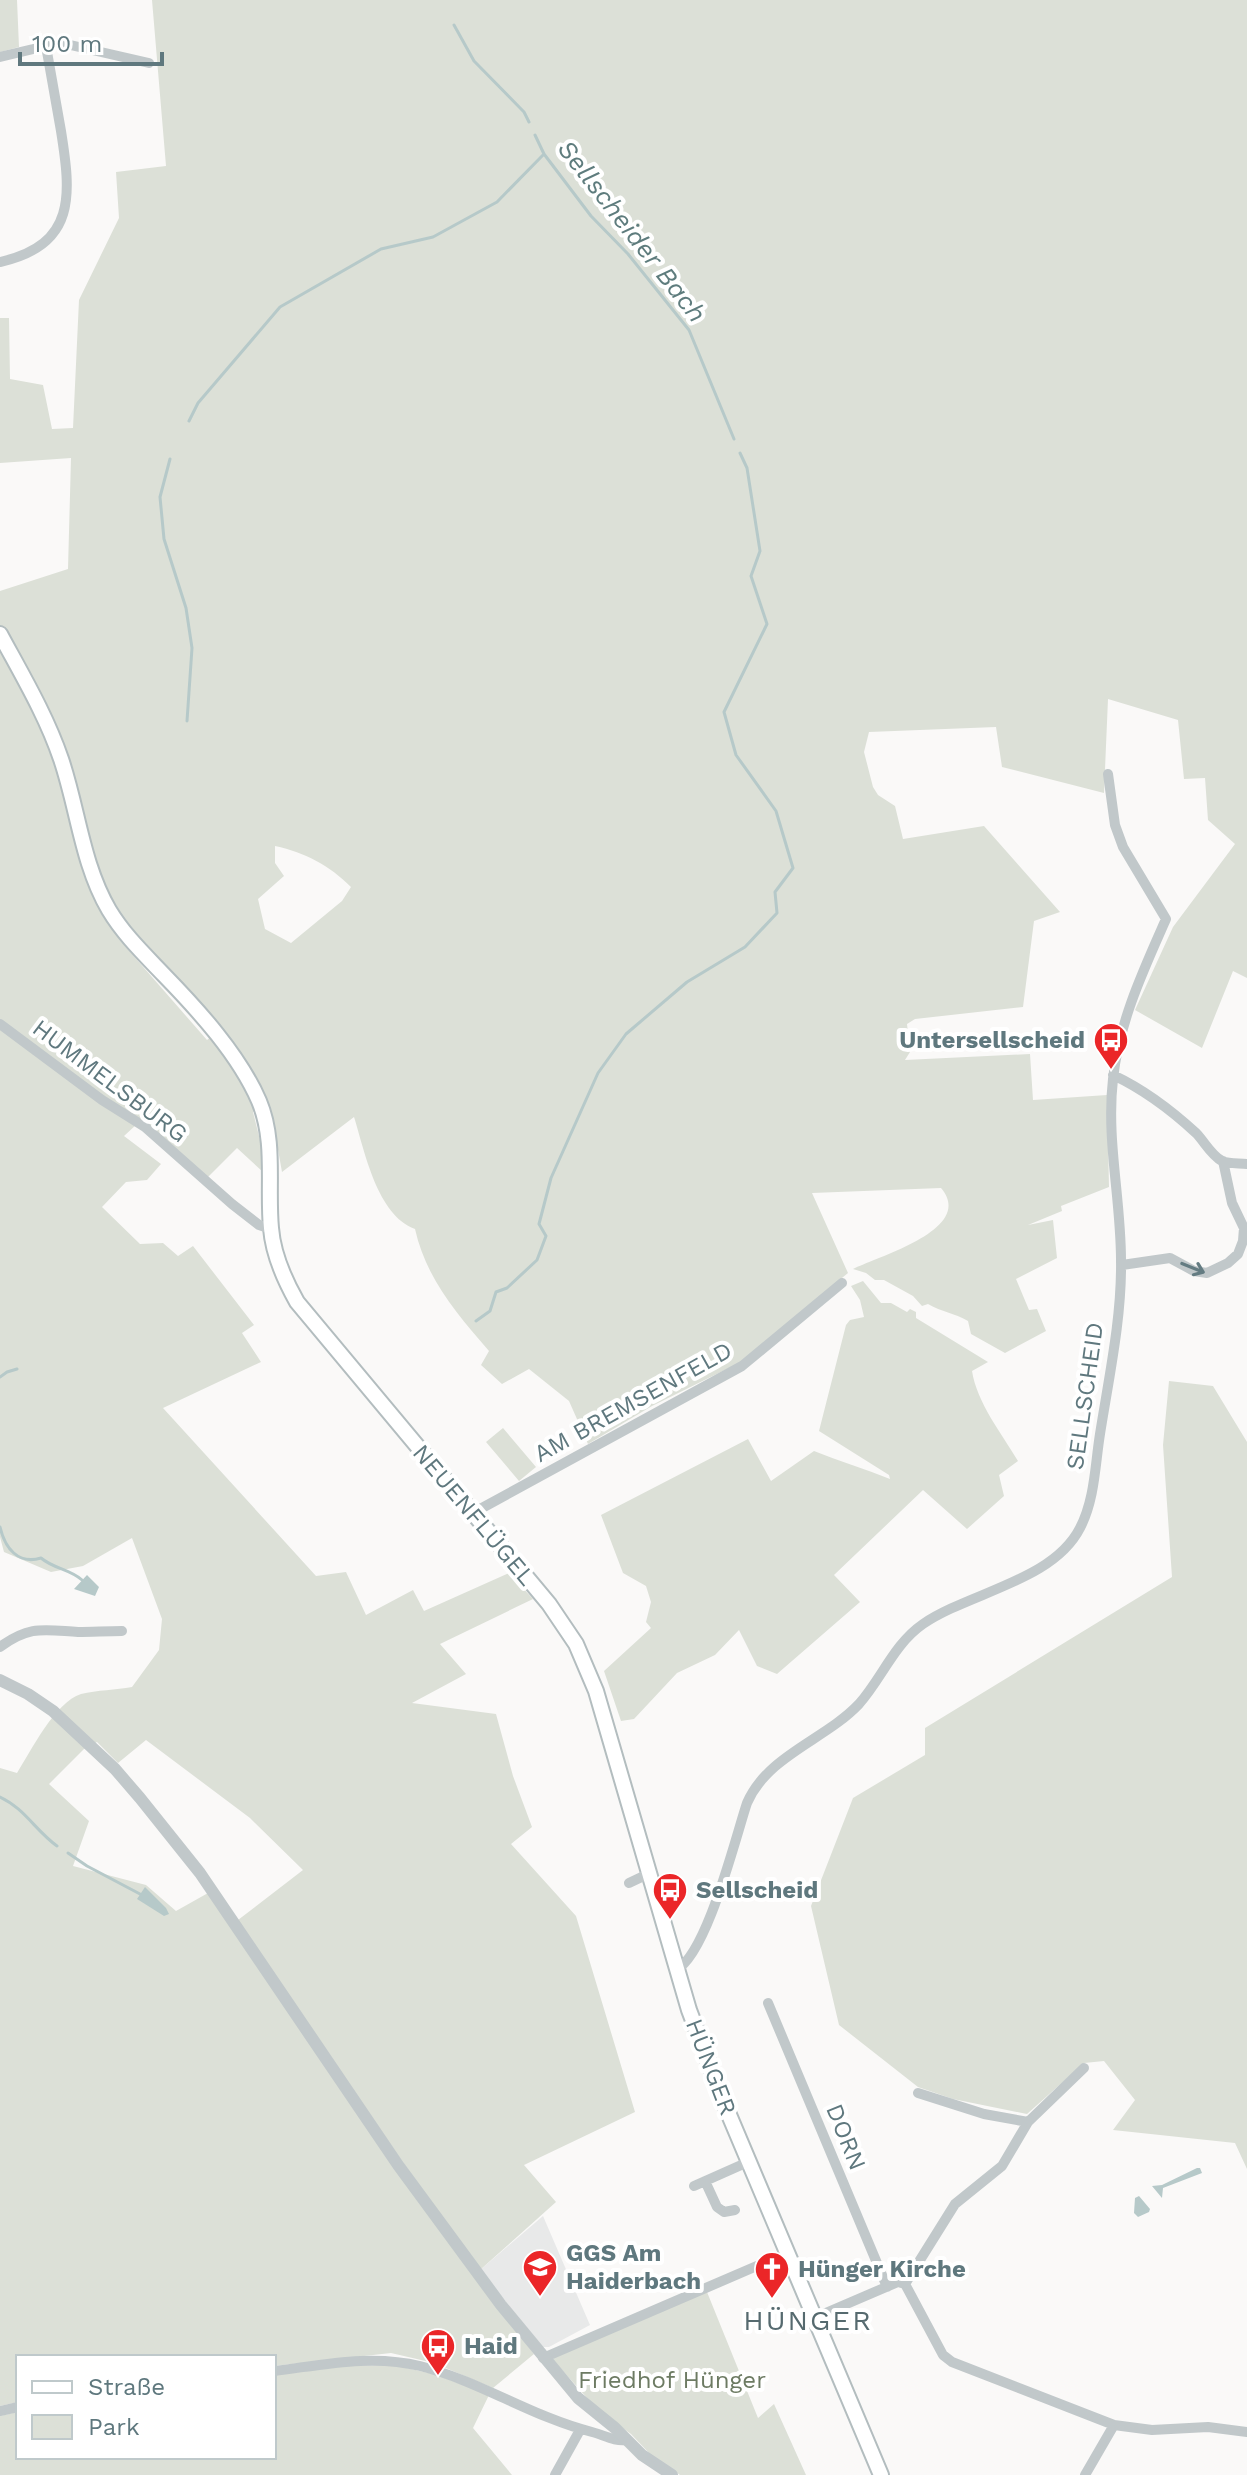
<svg xmlns="http://www.w3.org/2000/svg" width="1247" height="2475" font-family="'Work Sans',sans-serif">
<rect width="100%" height="100%" fill="#faf9f8"/>
<path fill="#e8e9e9" d="M 543,2216 L 590,2325 L 549,2347 L 543,2347 L 480,2270 Z"/>
<path fill="#dce0d7" fill-rule="evenodd" d="M 0,0 L 17,0 L 19,47 L 0,52 Z
M 152,0 L 1247,0 L 1247,978 L 1233,971 L 1202,1048 L 1135,1010 L 1173,927 L 1235,844 L 1208,820 L 1205,778 L 1184,779 L 1178,720 L 1108,699 L 1104,793 L 1002,767 L 996,727 L 869,732 L 864,752 L 873,787 L 878,795 L 895,806 L 903,839 L 984,826 L 1060,912 L 1034,921 L 1023,1007 L 915,1019 L 907,1024 L 910,1052 L 905,1060 L 1030,1054 L 1033,1100 L 1107,1095 L 1109,1187 L 1061,1206 L 1062,1211 L 1028,1225 L 1053,1220 L 1057,1258 L 1016,1279 L 1029,1310 L 1037,1309 L 1046,1331 L 1005,1353 L 971,1334 L 968,1321 C 954,1313 942,1312 928,1304 L 922,1306 L 913,1296 L 884,1280 L 875,1280 L 866,1273 L 853,1269 C 879,1256 976,1229 941,1188 L 812,1193 L 848,1273 L 739,1363 L 652,1406 L 588,1444 L 569,1401 L 529,1369 L 502,1384 L 481,1365 L 489,1351 C 456,1313 426,1278 415,1229 C 377,1215 365,1152 354,1117 L 282,1172 L 270,1105 L 253,1112 L 261,1144 L 263,1172 L 237,1148 L 207,1178 L 137,1124 L 124,1136 L 161,1164 L 147,1180 L 126,1182 L 102,1207 L 140,1244 L 163,1243 L 178,1256 L 193,1246 L 254,1325 L 242,1333 L 261,1362 L 163,1408 L 316,1576 L 346,1572 L 366,1615 L 413,1590 L 424,1611 L 509,1573 L 533,1599 L 440,1644 L 466,1674 L 412,1703 L 496,1714 L 513,1776 L 532,1827 L 511,1844 L 576,1916 L 635,2112 L 524,2165 L 556,2202 L 480,2270 L 397,2154 L 238,1920 L 303,1870 L 250,1818 L 146,1740 L 118,1763 L 97,1742 L 84,1749 L 49,1784 L 89,1821 L 73,1866 L 146,1885 L 176,1911 L 208,1893 L 534,2354 L 493,2388 L 434,2363 L 391,2353 L 274,2366 L 274,2357 L 18,2357 L 18,2402 L 0,2406 L 0,1768 L 17,1773 C 31,1751 55,1702 81,1694 C 97,1690 116,1690 132,1687 L 159,1650 L 162,1619 L 132,1538 L 83,1566 L 51,1572 L 4,1552 L 0,1537 L 0,643 L 49,742 L 83,867 L 98,904 L 124,945 L 207,1040 L 219,1030 L 141,944 L 108,899 L 28,679 L 0,625 L 0,591 L 68,569 L 71,458 L 0,463 L 0,318 L 9,318 L 10,379 L 43,385 L 52,429 L 73,428 L 79,300 L 119,218 L 116,172 L 166,166 ZM 275,846 C 306,853 329,865 351,887 L 342,901 L 291,943 L 265,929 L 258,899 L 284,876 L 275,863 Z
M 863,1281 L 881,1303 L 891,1303 L 907,1312 L 910,1309 L 916,1312 L 916,1318 L 988,1362 L 972,1371 C 977,1403 1002,1434 1018,1461 L 999,1475 L 1004,1496 L 967,1529 L 923,1490 L 834,1575 L 860,1602 L 777,1674 L 757,1666 L 739,1630 L 715,1655 L 677,1673 L 634,1719 L 621,1721 L 604,1671 L 651,1628 L 646,1622 L 651,1602 L 646,1586 L 623,1573 L 601,1515 L 748,1439 L 771,1481 L 814,1451 C 839,1461 865,1469 890,1479 L 889,1475 L 819,1431 L 846,1325 L 850,1320 L 864,1317 L 860,1300 L 851,1286 Z
M 1169,1381 L 1213,1386 L 1247,1442 L 1247,2169 L 1235,2143 L 1113,2130 L 1135,2100 L 1104,2061 L 1084,2063 L 1027,2114 L 953,2099 L 918,2087 L 839,2025 L 811,1906 L 853,1798 L 925,1755 L 925,1728 L 1172,1577 L 1163,1445 Z
M 503,1428 L 536,1467 L 519,1481 L 486,1442 Z
M 707,2292 L 758,2418 L 774,2404 L 806,2475 L 680,2475 L 651,2455 L 631,2434 L 598,2410 L 553,2360 L 555,2356 Z
M 394,2365 L 437,2375 L 489,2395 L 473,2428 L 512,2475 L 0,2475 L 0,2416 L 18,2412 L 18,2457 L 274,2457 L 274,2375 L 347,2366 Z"/>
<path fill="#b6c9c9" d="M 87,1575 L 99,1587 L 95,1596 L 74,1589 Z
M 145,1887 L 166,1908 L 169,1914 L 164,1916 L 137,1899 Z
M 1197,2168 L 1200,2168 L 1202,2173 L 1163,2188 L 1162,2198 L 1152,2186 L 1162,2185 Z
M 1139,2196 L 1150,2209 L 1149,2212 L 1138,2217 L 1134,2213 L 1135,2198 Z"/>
<g fill="none" stroke-linecap="round" stroke-linejoin="round">
<path stroke="#b6c9c9" stroke-width="3" d="M 454,25 L 474,61 L 524,112 L 529,122
M 535,135 L 544,154 L 591,216 L 628,254 L 689,330 L 734,439
M 189,421 L 198,403 L 280,307 L 381,249 L 433,237 L 497,202 L 544,154
M 170,459 L 160,497 L 164,539 L 186,608 L 192,648 L 187,721
M 476,1321 L 490,1311 L 496,1292 L 507,1288 L 537,1260 L 546,1236 L 539,1224 L 551,1178 L 598,1073 L 626,1034 L 687,982 L 745,947 L 777,913 L 775,892 L 793,868 L 776,811 L 736,755 L 724,712 L 767,624 L 751,576 L 760,551 L 747,468 L 740,453
M 0,1377 L 7,1372 L 17,1369
M 0,1527 C 5,1548 18,1565 41,1558 C 54,1569 70,1569 82,1580
M 0,1797 C 24,1808 36,1831 57,1846
M 68,1853 L 87,1866 L 140,1894"/>
<g stroke="#b3bdbf" stroke-width="18">
<path id="secondary" d="M 0,634 C 22,675 46,715 61,759 C 78,809 82,864 109,910 C 124,935 144,954 164,975 C 199,1011 239,1055 259,1101 C 276,1141 267,1186 271,1228 C 273,1254 284,1279 297,1302 L 549,1604 L 576,1644 L 596,1691 L 689,2010 L 727,2110 L 881,2475"/>
</g>
<path stroke="#c1c8ca" stroke-width="10" d="M 0,57 L 46,46 L 66,44 L 149,63
M 0,262 C 77,245 71,194 61,131 C 56,103 51,74 46,46
M 0,1024 L 102,1100 L 145,1127 L 232,1204 L 259,1225 L 271,1229
M 1113,1075 C 1145,1090 1170,1109 1196,1133 C 1204,1141 1211,1155 1222,1161 C 1229,1164 1239,1163 1247,1164
M 1122,1265 L 1170,1258 L 1194,1271 L 1207,1273 L 1228,1263 L 1238,1254 L 1243,1241 L 1244,1228 L 1232,1203 L 1223,1161
M 471,1510 L 482,1508 L 742,1366 L 842,1283
M 0,1647 C 30,1625 44,1630 78,1632 C 92,1632 107,1631 122,1631
M 629,1883 L 648,1874
M 676,1970 C 707,1954 735,1839 747,1803 C 768,1755 825,1740 859,1704 C 882,1678 894,1644 923,1624 C 970,1592 1053,1581 1080,1528 C 1095,1499 1095,1465 1100,1434 C 1109,1377 1122,1317 1121,1260 C 1121,1199 1106,1139 1113,1079 C 1119,1022 1143,971 1166,919 L 1123,847 L 1115,825 L 1108,774
M 768,2003 L 887,2287
M 918,2093 L 984,2114 L 1028,2122
M 705,2181 L 717,2207 L 724,2212 L 735,2210
M 694,2186 L 748,2162
M 905,2284 L 943,2355 L 952,2362 L 1114,2425 L 1152,2430 L 1208,2427 L 1247,2432
M 905,2284 L 955,2204 L 1002,2166 L 1028,2122 L 1084,2068
M 814,2318 L 898,2282 L 905,2284
M 543,2358 L 787,2253
M 274,2371 C 323,2365 371,2354 420,2366 C 480,2381 532,2417 592,2432 C 604,2435 614,2442 627,2440
M 0,2411 L 18,2407
M 555,2475 L 580,2430
M 1085,2475 L 1114,2425"/>
<path stroke="#c1c8ca" stroke-width="12" d="M 0,1680 L 28,1694 L 53,1711 L 115,1769 L 140,1798 L 200,1873 L 398,2165 L 501,2305 L 578,2398 L 615,2428 L 642,2455 L 672,2475"/>
<use href="#secondary" stroke="#fff" stroke-width="14"/>
</g>
<defs><path id="oneway-shaft" d="M-6 0H5M1.5-3L5.5 0L1.5 3" fill="none" stroke-width="1.6" stroke-linecap="round" stroke-linejoin="round" transform="scale(2)"/></defs>
<use stroke="#647c82" href="#oneway-shaft" transform="translate(1193 1268) rotate(22)"/>
<defs>
<g id="bus-pin" transform="scale(1.8)"><path d="M0 17L-7.5 6A9.5 9.5 0 1 1 7.5 6Z" fill="#eb2628" stroke="#fff"/><path d="M-5-6H5V4H4V6H2V4H-2V6H-4V4H-5ZM-3.5-4V0h7V-4ZM-3.5 1.2v1.5H-2V1.2ZM2 1.2v1.5H3.5V1.2Z" fill="#fff"/></g>
<g id="school-pin" transform="scale(1.8)"><path d="M0 17L-7.5 6A9.5 9.5 0 1 1 7.5 6Z" fill="#eb2628" stroke="#fff"/><path d="M0-5L7-2L0 1L-7-2ZM-4 1L0 2.5L4 1V4Q0 6-4 4Z" fill="#fff"/></g>
<g id="church-pin" transform="scale(1.8)"><path d="M0 17L-7.5 6A9.5 9.5 0 1 1 7.5 6Z" fill="#eb2628" stroke="#fff"/><path d="M-1.2-6h2.4v3.5h3.3v2.4h-3.3V6h-2.4V-.1h-3.3v-2.4h3.3Z" fill="#fff"/></g>
</defs>
<g fill-rule="evenodd">
<use href="#bus-pin" x="1111" y="1040"/>
<use href="#bus-pin" x="670" y="1890"/>
<use href="#school-pin" x="540" y="2267"/>
<use href="#church-pin" x="772" y="2269"/>
<use href="#bus-pin" x="438" y="2346"/>
</g>
<g text-anchor="middle" stroke-width="8" stroke-linejoin="round" paint-order="stroke">
<g font-size="24" font-weight="bold" fill="#5f787e" stroke="#fff" text-anchor="start">
<text x="1085" y="1048" text-anchor="end">Untersellscheid</text>
<text x="696" y="1898">Sellscheid</text>
<text x="566" y="2261">GGS Am<tspan x="566" dy="28">Haiderbach</tspan></text>
<text x="798" y="2277">Hünger Kirche</text>
<text x="464" y="2354">Haid</text>
</g>
<g font-size="24" fill="#5f787e" stroke="#fff">
<text transform="translate(110 1081) rotate(37)" y="8">HUMMELSBURG</text>
<text transform="translate(1085 1396) rotate(-82)" y="8">SELLSCHEID</text>
<text transform="translate(633 1402) rotate(-29)" y="8">AM BREMSENFELD</text>
<text transform="translate(474 1515) rotate(50)" y="8">NEUENFLÜGEL</text>
<text transform="translate(711 2067) rotate(69)" y="8">HÜNGER</text>
<text transform="translate(846 2137) rotate(68)" y="8">DORN</text>
</g>
<g font-size="24" fill="#6d7b63" stroke="#fff">
<text x="672" y="2388">Friedhof Hünger</text>
</g>
<g font-size="26" font-style="italic" fill="#5e7c7d" stroke="#fff">
<text transform="translate(632 231) rotate(52)" y="9">Sellscheider Bach</text>
</g>
<g font-size="28" letter-spacing="2" fill="#566a6f" stroke="#fff">
<text x="808" y="2330">HÜNGER</text>
</g>
</g>
<rect x="16" y="2355" width="260" height="104" fill="#ffffff" stroke="#bfc9cb" stroke-width="2"/>
<rect x="32" y="2381" width="40" height="12" fill="#ffffff" stroke="#bfc9cb" stroke-width="2"/>
<text x="88" y="2395" font-size="24" fill="#5f787e">Straße</text>
<rect x="32" y="2415" width="40" height="24" fill="#dce0d7" stroke="#bfc9cb" stroke-width="2"/>
<text x="88" y="2435" font-size="24" fill="#5f787e">Park</text>
<path d="M20 52v12h142v-12" fill="none" stroke="#5f787e" stroke-width="4"/>
<text x="32" y="52" font-size="24" fill="#5f787e" stroke="#ffffff" stroke-width="6" paint-order="stroke">100 m</text>
</svg>
